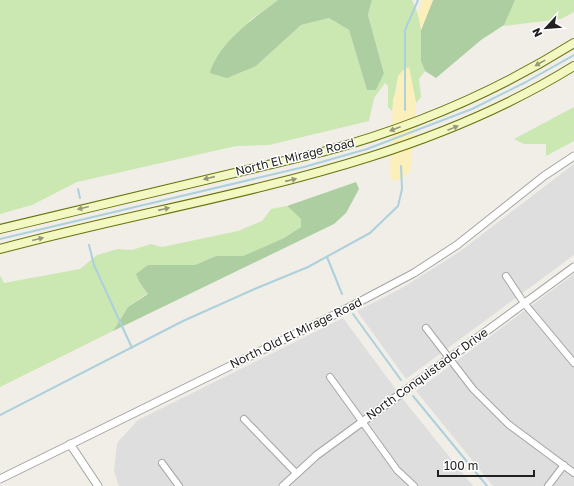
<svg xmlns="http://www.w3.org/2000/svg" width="574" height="486" font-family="'Golos Text',sans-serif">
<rect width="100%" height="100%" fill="#f1eee8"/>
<path fill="#dfdede" d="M 574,164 L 574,255 L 406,379 L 357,311 L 402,288 L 459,252 Z
M 574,274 L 574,486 L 493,486 L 416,391 Z
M 343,318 L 406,403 L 473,486 L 119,486 L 114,471 L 117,443 L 138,420 Z"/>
<path fill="#cbe7b2" d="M 0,0 L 278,0 L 249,21 L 256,66 L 301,25 L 329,18 L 349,30 L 367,90 L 376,90 L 384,72 L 368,15 L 372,0 L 412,0 C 417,10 420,19 421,30 C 422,45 419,57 425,71 L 419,79 L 421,97 L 416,103 L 409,68 L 398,76 L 392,111 L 388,107 L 388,86 L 385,83 L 374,98 L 369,121 L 269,145 L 236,146 L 77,182 L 32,205 L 0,214 Z
M 515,0 L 574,0 L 574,12 L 561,19 L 503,26 Z
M 574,107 L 574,141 L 546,156 L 546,144 L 524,144 L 514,139 Z
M 287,206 L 301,219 L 301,227 L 284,238 L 243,256 L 216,256 L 195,265 L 148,265 L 140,283 L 148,293 L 128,307 L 113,331 L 0,387 L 0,275 L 4,283 L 80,269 L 97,255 L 118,249 L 132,250 L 151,244 L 162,247 L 238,231 L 262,221 L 271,209 Z"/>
<path fill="#accea0" d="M 278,0 L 372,0 L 368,15 L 384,73 L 376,90 L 367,90 L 349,30 L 329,18 L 301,25 L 256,66 L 227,78 L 210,73 C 218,43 254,18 278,0 Z
M 433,0 L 515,0 L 504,25 L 481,40 L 436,78 L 425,71 L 421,61 L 421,30 Z
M 356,182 L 359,189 L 346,213 L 334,224 L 113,331 L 128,307 L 148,294 L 140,283 L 136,274 L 148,265 L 195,265 L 216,256 L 243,256 L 284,238 L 301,227 L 301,219 L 287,206 Z"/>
<path fill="#fbefbc" d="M 422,0 L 433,0 L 421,30 L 418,13 Z
M 409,67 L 416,103 L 411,170 C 405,177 400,181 391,181 L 390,169 L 393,99 L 398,86 L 398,76 L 402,71 Z"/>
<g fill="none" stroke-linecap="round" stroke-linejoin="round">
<path stroke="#acd0dc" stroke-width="2" d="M 405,110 L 405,30 L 418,0
M 78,189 L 80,198
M 0,239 L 304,167 L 367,149 L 472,109 L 526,82 L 574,55
M 89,245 L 94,265 L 132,348
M 327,257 L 342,294
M 353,314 L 401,380
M 413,396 L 487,486
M 0,415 L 183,321 L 257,288 L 308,267 L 370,233 L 398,206 L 402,189 L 401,166"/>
<g stroke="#a5a5a5" stroke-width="8">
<path id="minor" d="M 506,276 L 524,303 L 574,363
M 426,328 L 473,389 L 508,424 L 574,473
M 330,377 L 397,470 L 414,486
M 244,419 L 296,473
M 162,463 L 179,486
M 548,486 L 564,465"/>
</g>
<g stroke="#a5a5a5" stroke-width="9">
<path id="tertiary" d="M 70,444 L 98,486
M 0,479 L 344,310 L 414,273 L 457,245 L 544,176 L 574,156
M 283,486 L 317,455 L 574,267"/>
</g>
<g stroke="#68750b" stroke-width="10">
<path id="secondary" d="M 0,229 L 322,152 C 411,128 496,92 574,43
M 0,249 C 196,196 398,175 574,66"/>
</g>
<use href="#minor" stroke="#fff" stroke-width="6"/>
<use href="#tertiary" stroke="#fff" stroke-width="7"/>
<use href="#secondary" stroke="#f3f7c1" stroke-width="8"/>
</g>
<defs><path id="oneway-solid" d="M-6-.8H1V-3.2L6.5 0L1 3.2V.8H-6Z"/></defs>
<g fill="#949779">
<use href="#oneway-solid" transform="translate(540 63) rotate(151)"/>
<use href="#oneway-solid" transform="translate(453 128) rotate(-22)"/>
<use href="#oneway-solid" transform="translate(395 129) rotate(159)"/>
<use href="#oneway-solid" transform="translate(209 178) rotate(167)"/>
<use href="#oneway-solid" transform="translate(291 180) rotate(-13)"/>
<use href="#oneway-solid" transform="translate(83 208) rotate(166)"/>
<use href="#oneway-solid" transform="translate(164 209) rotate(-13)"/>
<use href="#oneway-solid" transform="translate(38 239) rotate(-14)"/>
</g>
<g text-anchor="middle" stroke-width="3" stroke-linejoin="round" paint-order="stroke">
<g font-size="12" fill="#212121" stroke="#fff">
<text transform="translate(295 157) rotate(-14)" y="4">North El Mirage Road</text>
<text transform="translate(296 333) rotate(-26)" y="4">North Old El Mirage Road</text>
<text transform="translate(427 374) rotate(-36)" y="4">North Conquistador Drive</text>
</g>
</g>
<g transform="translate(546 28) rotate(244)" stroke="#ffffff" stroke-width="3" paint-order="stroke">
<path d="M0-3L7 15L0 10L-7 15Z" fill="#212121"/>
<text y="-6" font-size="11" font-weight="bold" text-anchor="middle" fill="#212121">N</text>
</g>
<path d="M438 470v6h96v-6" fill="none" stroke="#212121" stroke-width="2"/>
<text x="444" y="470" font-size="12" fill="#212121" stroke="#ffffff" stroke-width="3" paint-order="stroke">100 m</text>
</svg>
